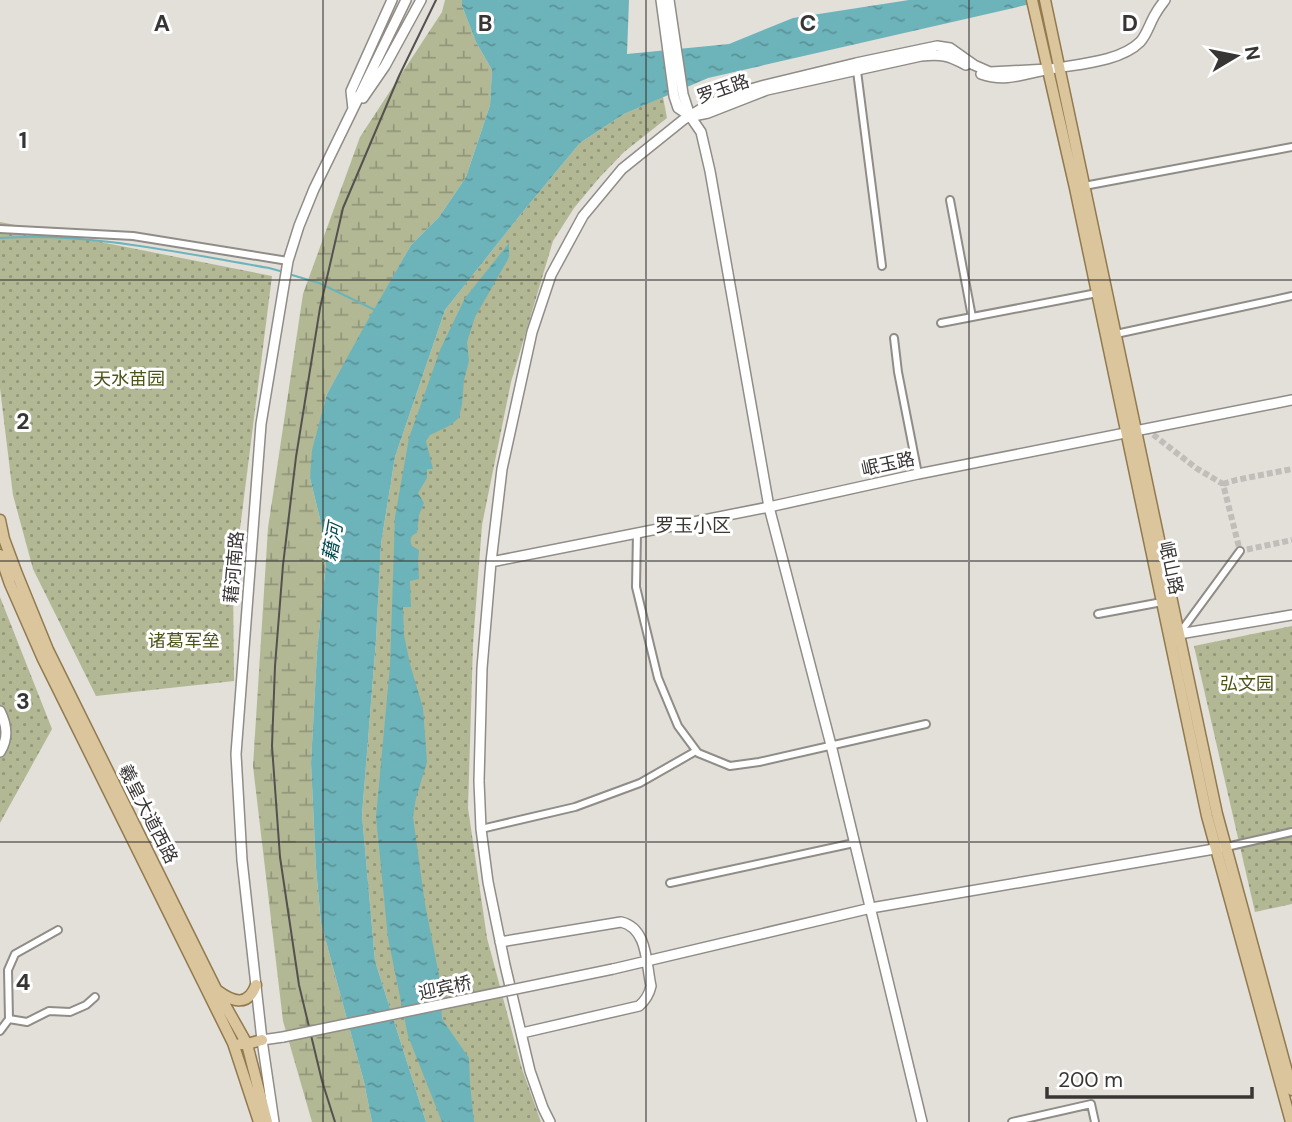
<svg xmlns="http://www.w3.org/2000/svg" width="1292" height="1122" font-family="'DM Sans','Noto Sans SC',sans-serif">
<defs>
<pattern id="wetland-marsh" width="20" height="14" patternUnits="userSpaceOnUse" patternTransform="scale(1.75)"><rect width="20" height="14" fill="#b2b894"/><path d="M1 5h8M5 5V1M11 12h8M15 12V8" fill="none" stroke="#92967a"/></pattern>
<pattern id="park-dots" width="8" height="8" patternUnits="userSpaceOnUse" patternTransform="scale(1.75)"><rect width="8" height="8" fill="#b2b894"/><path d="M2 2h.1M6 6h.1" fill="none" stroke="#92967a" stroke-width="1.8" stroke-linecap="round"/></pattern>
<pattern id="water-ripples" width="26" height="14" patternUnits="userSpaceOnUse" patternTransform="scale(1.75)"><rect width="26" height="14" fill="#6cb4ba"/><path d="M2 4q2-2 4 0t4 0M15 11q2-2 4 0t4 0" fill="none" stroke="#5a9398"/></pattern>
</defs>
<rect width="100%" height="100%" fill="#e3dfd9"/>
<path fill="url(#wetland-marsh)" d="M 445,0 L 462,0 L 462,6 L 476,42 L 492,70 L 490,105 L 466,177 L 439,217 L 411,245 L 327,394 L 310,478 L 321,523 L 326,563 L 317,652 L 311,763 L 316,868 L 321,923 L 364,1082 L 372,1122 L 312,1122 L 283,1021 L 253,766 L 268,528 L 303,294 L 360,137 L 442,12 Z"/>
<path fill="url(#park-dots)" d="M 663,97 L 667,118 L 624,152 L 599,178 L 574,208 L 553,241 L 511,382 L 482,525 L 473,644 L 468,808 L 487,938 L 522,1069 L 541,1122 L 426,1122 L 375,961 L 362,815 L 376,640 L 381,544 L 395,457 L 445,310 L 521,214 L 580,143 L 624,114 Z
M 0,222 L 272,276 L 233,584 L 234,681 L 96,696 L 33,569 L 13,495 L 0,388 Z
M 0,597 L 52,729 L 0,823 Z
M 1292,626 L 1292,904 L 1255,912 L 1194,646 Z"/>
<path fill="url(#water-ripples)" d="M 462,0 L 629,0 L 627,54 L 729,44 L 793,18 L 909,0 L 1048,0 L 708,78 L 624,114 L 580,143 L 521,214 L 445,310 L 395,457 L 381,544 L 376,640 L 362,815 L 375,961 L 426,1122 L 372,1122 L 364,1082 L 321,923 L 316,868 L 311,763 L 317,652 L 326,563 L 321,523 L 310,478 L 312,450 L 327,394 L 365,325 L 411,245 L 439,217 L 466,177 L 490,105 L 492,70 L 476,42 L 462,6 Z
M 509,243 L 509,257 L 507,261 L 475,317 L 467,342 L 469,361 L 464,380 L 462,404 L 459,418 L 449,426 L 430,435 L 426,441 L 433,469 L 427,469 L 427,478 L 418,493 L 424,503 L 419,515 L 417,533 C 411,535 409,540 412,546 L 419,550 L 418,561 L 419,579 L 410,581 L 411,607 L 403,607 L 404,635 L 410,664 L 423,708 L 427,762 L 416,798 L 413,817 L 425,904 L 440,980 L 442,1019 L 469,1058 L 470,1084 L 474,1122 L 442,1122 L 408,1036 L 388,938 L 376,817 L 390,666 L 395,517 L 409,438 L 440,350 L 465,298 Z"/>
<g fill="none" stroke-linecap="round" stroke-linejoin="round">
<path stroke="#6cb4ba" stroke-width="2" d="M 0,238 C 90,232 181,253 269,268 L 280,271
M 292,275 L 319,283 L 375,310"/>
<path stroke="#c1bdb8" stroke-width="6" stroke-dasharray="6 3" stroke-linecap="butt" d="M 1146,429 L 1196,468 L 1223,484 L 1240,551 L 1292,540
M 1223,484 L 1236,480 L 1292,469"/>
<g stroke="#908c87" stroke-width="10">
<path id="street" d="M 857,71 L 882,266
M 1084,186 L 1292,147
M 950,200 L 972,317
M 0,229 L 133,236 L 288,261
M 941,323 L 1097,293
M 1116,334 L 1292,296
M 894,338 L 898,372 L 918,474
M 637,533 L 636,587 L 658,678 L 678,726 L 698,753 L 730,766 L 759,762 L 926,724
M 1098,614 L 1162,602
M 1179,634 L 1240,551
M 481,829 L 575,807 L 640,783 L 696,751
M 1226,847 L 1292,832
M 670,883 L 854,843
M 9,1019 L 27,1022 L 49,1011 L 70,1012 L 86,1005 L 95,997
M 0,1031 L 9,1019 L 8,970 L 15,954 L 58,930
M 1012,1122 L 1091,1104 L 1095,1122"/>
</g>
<g stroke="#908c87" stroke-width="12">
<path id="secondary" d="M 661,0 L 674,96 L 678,108 L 690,116
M 669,0 L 683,94 L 690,116 L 701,132 L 710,171 L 769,507 L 831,745 L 922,1122
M 981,74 C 1007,83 1026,73 1051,69 C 1077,64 1120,62 1140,42 C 1147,35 1150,22 1156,13 C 1158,9 1162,4 1165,0
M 363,98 L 385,66 L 421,0
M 353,109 L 351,91 L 392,0
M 693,116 L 708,113 L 767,90 L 921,56 C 941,54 948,55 966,65
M 491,562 L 769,507 L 918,474 L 1292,400
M 1179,634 L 1292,615
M 0,711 C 7,725 9,738 0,752
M 500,942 L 621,922 C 648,928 646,964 651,986 C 649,995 646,1000 639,1006 L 522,1033
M 613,969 L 871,908 L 1220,848
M 262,1040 L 283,1037
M 274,1122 L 262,1040 L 242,860 L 236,754 L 261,424 L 288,261 L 299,226 L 314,189 L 406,0
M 550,1122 L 543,1108 L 530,1071 L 505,965 L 488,882 L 481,829 L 479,781 L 482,668 L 491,562 L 502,469 L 532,332 L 551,275 L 583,216 L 622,169 L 683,120 L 704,107 L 730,95 L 765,85 L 856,63 L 937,46 L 950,48 L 974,65 L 990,72 L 1048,69"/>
</g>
<g stroke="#927a4e" stroke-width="13">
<path id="primary" d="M 1032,0 L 1075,188 L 1207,816 L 1291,1122
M 1045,0 L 1217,814 L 1292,1090
M 0,520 L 4,539 L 17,574 L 48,650 L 216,989 L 247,1044 L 267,1122
M 0,555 L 10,584 L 42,657 L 233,1043 L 259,1122
M 218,991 C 233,1002 248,1007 256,985
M 240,1044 L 247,1044 L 262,1040"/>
</g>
<use href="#street" stroke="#fff" stroke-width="6"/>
<use href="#secondary" stroke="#fff" stroke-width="9"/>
<use href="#primary" stroke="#dac59d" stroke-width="10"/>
<path stroke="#54514f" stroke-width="2" d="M 335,1122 L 322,1081 L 299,985 L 280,857 L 272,746 L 275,666 L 283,565 L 296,457 L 320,308 L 343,208 L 399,76 L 436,0"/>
<g stroke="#908c87" stroke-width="12" stroke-linecap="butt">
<path id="secondary-bridge" d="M 283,1037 L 613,969"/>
</g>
<use href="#secondary-bridge" stroke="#fff" stroke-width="9"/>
</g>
<path fill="none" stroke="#383634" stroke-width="2" stroke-opacity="0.55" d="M 323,0 L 323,1122M 646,0 L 646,1122M 969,0 L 969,1122M 0,280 L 1292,280M 0,561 L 1292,561M 0,842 L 1292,842"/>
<g text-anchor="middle" stroke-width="6" stroke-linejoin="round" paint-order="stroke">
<g font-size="18" fill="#383634" stroke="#fff">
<text transform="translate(723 89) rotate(-19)" y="6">罗玉路</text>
<text transform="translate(888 464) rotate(-12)" y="6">岷玉路</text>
<text transform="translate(234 567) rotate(-85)" y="6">藉河南路</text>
<text transform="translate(1171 568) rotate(78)" y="6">岷山路</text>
<text transform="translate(148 814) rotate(63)" y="6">羲皇大道西路</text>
<text transform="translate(445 988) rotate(-12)" y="6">迎宾桥</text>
</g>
<g font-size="18" fill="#4d5417" stroke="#fff">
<text x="129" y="385">天水苗园</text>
<text x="184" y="647">诸葛军垒</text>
<text x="1247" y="690">弘文园</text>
</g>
<g font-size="19" fill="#3c3935" stroke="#fff">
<text x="693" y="532">罗玉小区</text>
</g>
<g font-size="19" font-style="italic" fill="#03494e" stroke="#fff">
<text transform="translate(332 542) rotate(-80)" y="7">藉河</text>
</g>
</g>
<g font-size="23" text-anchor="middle" font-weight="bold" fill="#383634" stroke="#fff" stroke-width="6" stroke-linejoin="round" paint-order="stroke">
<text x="162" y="31">A</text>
<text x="485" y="31">B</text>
<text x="808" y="31">C</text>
<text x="1130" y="31">D</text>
<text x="23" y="148">1</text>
<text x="23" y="429">2</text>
<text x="23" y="709">3</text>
<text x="23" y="990">4</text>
</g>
<g transform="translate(1236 56) rotate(80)" stroke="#ffffff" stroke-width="5" paint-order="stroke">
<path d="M0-5L12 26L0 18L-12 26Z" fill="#383634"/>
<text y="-10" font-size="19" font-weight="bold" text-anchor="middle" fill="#383634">N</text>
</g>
<path d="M1047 1087v10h205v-10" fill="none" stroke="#383634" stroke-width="3.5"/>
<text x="1058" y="1087" font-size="21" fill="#383634" stroke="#ffffff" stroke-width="5" paint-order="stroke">200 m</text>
</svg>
